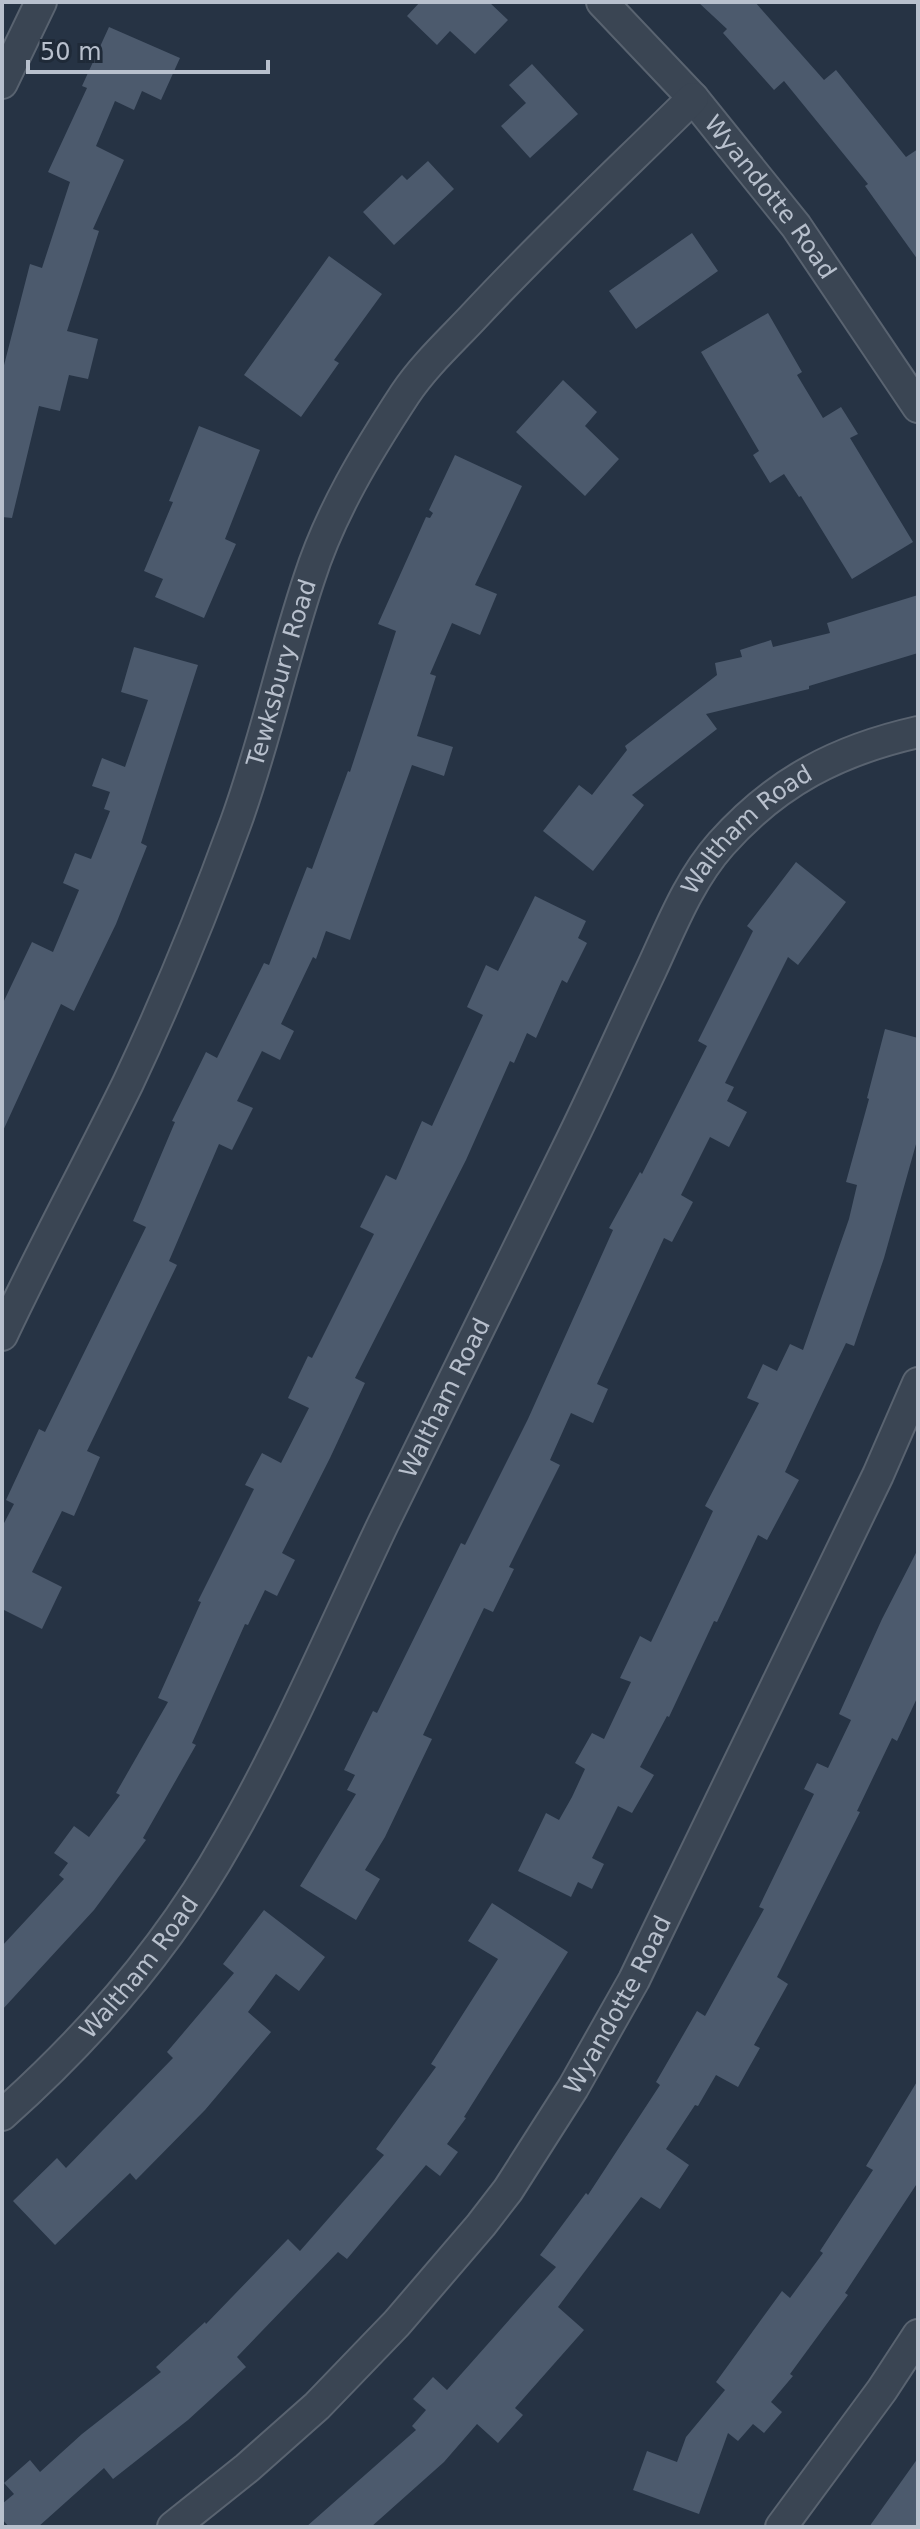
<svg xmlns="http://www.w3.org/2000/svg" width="920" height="2529" font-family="'DejaVu Sans',sans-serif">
<rect width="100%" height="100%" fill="#263344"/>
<path fill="#4c5a6d" d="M 420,2 L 489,2 L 508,20 L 475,54 L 450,31 L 437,45 L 407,16 Z
M 698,2 L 755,2 L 824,80 L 836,70 L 906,157 L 918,149 L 918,260 L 865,186 L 868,184 L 784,81 L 774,90 L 723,33 L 727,29 Z
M 109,27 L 180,58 L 161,100 L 142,91 L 134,110 L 115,101 L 96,146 L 124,160 L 93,229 L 99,231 L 67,331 L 98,339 L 88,379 L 69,375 L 60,411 L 39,406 L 12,518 L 2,517 L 2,373 L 30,264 L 42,268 L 70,182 L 48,172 L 87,88 L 82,86 Z
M 532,64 L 578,114 L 530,158 L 501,126 L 526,103 L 509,85 Z
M 428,161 L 454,189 L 394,245 L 363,212 L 402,175 L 407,180 Z
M 692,233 L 718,271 L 636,329 L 609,291 Z
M 329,256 L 382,294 L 334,360 L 339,363 L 301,417 L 244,375 Z
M 768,313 L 802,372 L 797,375 L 823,418 L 841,407 L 858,434 L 850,438 L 913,542 L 852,579 L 801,496 L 799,497 L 784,474 L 770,483 L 753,455 L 759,451 L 701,352 Z
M 563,380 L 597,412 L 585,426 L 619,459 L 585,496 L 516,432 Z
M 199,426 L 260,450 L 225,539 L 236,544 L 204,618 L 155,597 L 163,579 L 144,571 L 173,502 L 169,501 Z
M 455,455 L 522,486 L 475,585 L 497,594 L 480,635 L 452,623 L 430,674 L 436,676 L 417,736 L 453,747 L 444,776 L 412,765 L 350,940 L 326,931 L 316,959 L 313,957 L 281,1024 L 294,1031 L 280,1060 L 262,1051 L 237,1101 L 253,1108 L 232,1150 L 219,1144 L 169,1261 L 177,1265 L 87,1451 L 100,1457 L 74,1516 L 62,1511 L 32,1572 L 62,1587 L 42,1629 L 2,1609 L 2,1527 L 14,1504 L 6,1500 L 39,1429 L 45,1432 L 146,1227 L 133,1221 L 175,1122 L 172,1121 L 206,1052 L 217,1058 L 264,963 L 269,965 L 307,867 L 312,869 L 348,771 L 350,772 L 396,631 L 378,624 L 426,517 L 430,518 L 433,513 L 429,510 Z
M 918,595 L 918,653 L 809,686 L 809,689 L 706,714 L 717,729 L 632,795 L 644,805 L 593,871 L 543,831 L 579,785 L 592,795 L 627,750 L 625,746 L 717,675 L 715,663 L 742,657 L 740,650 L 771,640 L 773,647 L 830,633 L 827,623 Z
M 134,647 L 198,665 L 141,843 L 147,846 L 116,924 L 74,1011 L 61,1004 L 2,1133 L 2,1005 L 32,942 L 53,952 L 79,890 L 63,883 L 75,853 L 91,859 L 110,811 L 104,809 L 110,792 L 92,786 L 102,758 L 125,767 L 148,700 L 121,692 Z
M 796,862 L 846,902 L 798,965 L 788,957 L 725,1083 L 734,1087 L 727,1101 L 747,1112 L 729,1147 L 710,1137 L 681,1195 L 693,1202 L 672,1242 L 664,1238 L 597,1384 L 608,1389 L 593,1423 L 571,1413 L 550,1460 L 560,1465 L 509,1567 L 514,1569 L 493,1612 L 484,1608 L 423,1735 L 432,1739 L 385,1837 L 365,1870 L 380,1879 L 356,1920 L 300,1886 L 356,1794 L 347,1790 L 355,1775 L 344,1770 L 373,1711 L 377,1713 L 461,1543 L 465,1545 L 528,1419 L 613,1230 L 609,1228 L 640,1172 L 642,1174 L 707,1046 L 698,1041 L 753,931 L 747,926 Z
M 535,896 L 586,921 L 578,938 L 587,943 L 567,983 L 562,980 L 536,1038 L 527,1033 L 514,1063 L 510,1061 L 466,1160 L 355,1378 L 365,1383 L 330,1458 L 282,1553 L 295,1560 L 277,1596 L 265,1590 L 248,1625 L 245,1624 L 192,1743 L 196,1745 L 143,1838 L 146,1840 L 94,1910 L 2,2010 L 2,1946 L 64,1879 L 59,1875 L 68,1863 L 54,1853 L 74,1826 L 89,1837 L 120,1795 L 116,1793 L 168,1702 L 158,1698 L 201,1602 L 198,1601 L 254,1489 L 245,1485 L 262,1453 L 281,1463 L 309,1408 L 288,1398 L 308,1356 L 312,1358 L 374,1234 L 360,1227 L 386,1175 L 396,1180 L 422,1121 L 432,1126 L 483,1015 L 467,1007 L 486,965 L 498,971 Z
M 885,1029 L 918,1038 L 918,1137 L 884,1258 L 854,1346 L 846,1343 L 785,1472 L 799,1480 L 767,1540 L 758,1535 L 717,1622 L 714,1621 L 669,1717 L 667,1716 L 640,1767 L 654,1775 L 632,1813 L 618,1806 L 592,1858 L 604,1864 L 592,1889 L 578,1882 L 571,1897 L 518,1871 L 546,1813 L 559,1820 L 572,1797 L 585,1769 L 575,1763 L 592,1733 L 604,1739 L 631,1682 L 620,1678 L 640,1636 L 651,1642 L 713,1511 L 705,1506 L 759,1403 L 747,1398 L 763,1364 L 777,1371 L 790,1344 L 803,1350 L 849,1219 L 857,1185 L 846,1182 L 869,1099 L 867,1098 Z
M 918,1549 L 918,1696 L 897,1741 L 892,1738 L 857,1811 L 860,1812 L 777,1977 L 788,1984 L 754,2045 L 760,2048 L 738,2087 L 716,2075 L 698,2106 L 695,2105 L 666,2149 L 689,2165 L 660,2209 L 641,2197 L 558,2307 L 584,2330 L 515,2408 L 523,2415 L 498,2443 L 477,2424 L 444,2462 L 371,2527 L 306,2527 L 416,2430 L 412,2426 L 426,2410 L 413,2399 L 433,2377 L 447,2390 L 556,2267 L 540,2255 L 586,2193 L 588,2195 L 660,2085 L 656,2082 L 697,2011 L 705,2016 L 764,1909 L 759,1907 L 814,1794 L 804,1789 L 817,1763 L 828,1768 L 851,1720 L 839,1714 L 882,1619 Z
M 492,1903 L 568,1952 L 464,2117 L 466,2118 L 447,2144 L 458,2152 L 440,2176 L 426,2165 L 347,2259 L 338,2252 L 237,2357 L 246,2367 L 188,2420 L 113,2479 L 104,2468 L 38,2527 L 9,2527 L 2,2519 L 2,2504 L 14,2494 L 4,2483 L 30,2460 L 40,2472 L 82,2434 L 161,2372 L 156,2367 L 205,2322 L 206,2324 L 288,2239 L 300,2251 L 384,2155 L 376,2149 L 436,2067 L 431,2064 L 498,1959 L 468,1941 Z
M 264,1910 L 325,1957 L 299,1991 L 276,1974 L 248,2012 L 271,2032 L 205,2110 L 136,2180 L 130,2173 L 55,2245 L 13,2201 L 57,2158 L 66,2168 L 173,2058 L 167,2052 L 234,1973 L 223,1964 Z
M 918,2080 L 918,2182 L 845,2293 L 848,2295 L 790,2374 L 793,2376 L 771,2402 L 782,2412 L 764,2433 L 753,2424 L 738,2441 L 728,2433 L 699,2514 L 633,2490 L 647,2451 L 677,2462 L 686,2437 L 725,2390 L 716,2382 L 782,2291 L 790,2298 L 823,2253 L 820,2251 L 873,2170 L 866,2166 Z
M 918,2458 L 918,2527 L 869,2527 Z"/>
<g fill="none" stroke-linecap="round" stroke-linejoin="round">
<g stroke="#596370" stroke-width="34">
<g id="street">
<path id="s1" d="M 602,2 L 693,98 L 796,226 L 918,407"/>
<path d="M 2,83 L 41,2"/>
<path id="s2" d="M 2,1335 C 42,1250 87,1167 128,1083 C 168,998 204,910 236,822 C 265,742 282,660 309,579 C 330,513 367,452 405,394 C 425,364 453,339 477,313 C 546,239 621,169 693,98"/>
<path id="s3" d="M 2,2115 C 91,2036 171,1943 229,1839 C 287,1738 333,1629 383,1524 C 445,1396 509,1269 571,1141 C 599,1084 624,1027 651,970 C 671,927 689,880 721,844 C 776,782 838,750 918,732"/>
<path id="s4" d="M 173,2527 L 247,2468 L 317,2406 L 397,2323 L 481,2225 L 508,2190 L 573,2088 L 634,1980 L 878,1475 L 918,1383"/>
<path d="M 781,2527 L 882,2390 L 918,2335"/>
</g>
</g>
<use href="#street" stroke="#3a4553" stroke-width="30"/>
</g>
<g text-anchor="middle" stroke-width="8" stroke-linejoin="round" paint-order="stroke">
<g font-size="24" fill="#b8c0cd" stroke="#1f2a38">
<text dy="8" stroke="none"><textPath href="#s1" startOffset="258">Wyandotte Road</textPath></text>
<text dy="8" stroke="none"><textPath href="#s2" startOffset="720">Tewksbury Road</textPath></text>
<text dy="8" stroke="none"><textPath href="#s3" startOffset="1498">Waltham Road</textPath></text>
<text dy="8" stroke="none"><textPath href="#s3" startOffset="850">Waltham Road</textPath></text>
<text dy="8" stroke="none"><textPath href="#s3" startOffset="202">Waltham Road</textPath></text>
<text dy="8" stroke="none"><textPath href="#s4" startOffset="692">Wyandotte Road</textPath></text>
</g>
</g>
<rect width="920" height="2529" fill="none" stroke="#b8c0cd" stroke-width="8"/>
<path d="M28 60v12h240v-12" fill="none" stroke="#b8c0cd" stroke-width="4"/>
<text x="40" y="60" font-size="24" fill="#b8c0cd" stroke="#1f2a38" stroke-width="6" paint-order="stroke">50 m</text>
</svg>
